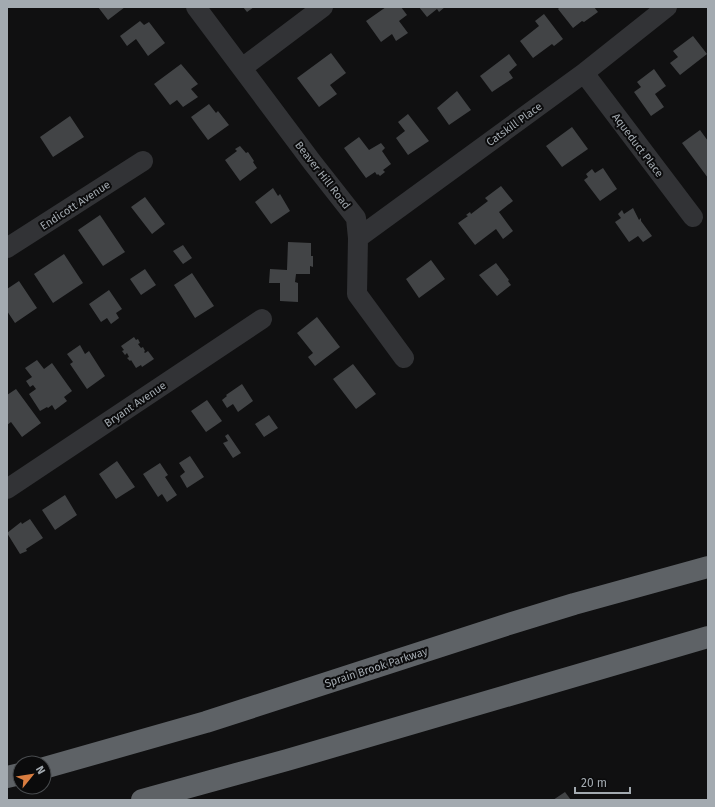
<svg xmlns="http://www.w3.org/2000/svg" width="715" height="807" font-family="'Fira Sans',sans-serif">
<rect width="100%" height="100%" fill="#101011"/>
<path fill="#424446" d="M 98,7 L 125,7 L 108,20 Z
M 243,7 L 254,7 L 247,12 Z
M 386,7 L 401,7 L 407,15 L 399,21 L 408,33 L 396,41 L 392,34 L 381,42 L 366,21 Z
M 419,7 L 445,7 L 439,12 L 437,9 L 427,17 Z
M 560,7 L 594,7 L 598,12 L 584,22 L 582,21 L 573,28 L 558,9 Z
M 544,14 L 563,39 L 554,46 L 552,44 L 533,58 L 520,41 L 539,26 L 535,21 Z
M 140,21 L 144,25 L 149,22 L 165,43 L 148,56 L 136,39 L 127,46 L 120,36 Z
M 693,36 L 707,54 L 680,75 L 670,63 L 678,57 L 673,51 Z
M 331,53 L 346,73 L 330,85 L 337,94 L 319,107 L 297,78 Z
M 509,54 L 517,65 L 509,72 L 513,78 L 492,92 L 480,76 Z
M 181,64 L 198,84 L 191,89 L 198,97 L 183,107 L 177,100 L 170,105 L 154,84 Z
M 654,69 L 666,86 L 655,94 L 664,107 L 651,116 L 634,92 L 641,87 L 637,82 Z
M 457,91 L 471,110 L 449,125 L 437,108 Z
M 209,104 L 216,113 L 218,111 L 229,125 L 208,140 L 191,117 Z
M 408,114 L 429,141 L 408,155 L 396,138 L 405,131 L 398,122 Z
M 70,116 L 84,137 L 53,157 L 40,137 Z
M 572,127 L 588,149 L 562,167 L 546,146 Z
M 700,130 L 708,141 L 708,178 L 682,143 Z
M 359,137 L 369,150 L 381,143 L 385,148 L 382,151 L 391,164 L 383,170 L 385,172 L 380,176 L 378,174 L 377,175 L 375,172 L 366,178 L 344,148 Z
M 240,146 L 246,153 L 248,152 L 254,161 L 253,162 L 257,168 L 240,181 L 225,160 L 237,151 L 235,149 Z
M 603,168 L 617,189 L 600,201 L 584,180 L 588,177 L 586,174 L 592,169 L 595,173 Z
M 501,186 L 513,201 L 499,212 L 513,231 L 503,239 L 496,229 L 475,245 L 458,223 L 468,216 L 466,215 L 470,212 L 471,214 L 488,201 L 485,198 Z
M 273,188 L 278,196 L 280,194 L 290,211 L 271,224 L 255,202 Z
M 145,197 L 165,224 L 152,234 L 131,207 Z
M 633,208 L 639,220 L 641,218 L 641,221 L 652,236 L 643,242 L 638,236 L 629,242 L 615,222 L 621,218 L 618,214 L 622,210 L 624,214 Z
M 100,215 L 125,252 L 103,266 L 78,230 Z
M 288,242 L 311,243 L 311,256 L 313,256 L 313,267 L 310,266 L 310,274 L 296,274 L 295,282 L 298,283 L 298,302 L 280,301 L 280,283 L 269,283 L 270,269 L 287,270 Z
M 183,245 L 192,258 L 183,264 L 173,251 Z
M 64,254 L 83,283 L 53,303 L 34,274 Z
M 431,260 L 445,279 L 419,298 L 406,279 Z
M 496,263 L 509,280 L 508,281 L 511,285 L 497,296 L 479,275 Z
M 145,269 L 156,285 L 141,295 L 130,279 Z
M 192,273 L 214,306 L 195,318 L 174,285 Z
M 19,281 L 37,308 L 15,323 L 7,311 L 7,289 Z
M 109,290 L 122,309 L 116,313 L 119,318 L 111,324 L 107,318 L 101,322 L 89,304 Z
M 317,317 L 340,347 L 315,366 L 308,357 L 313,353 L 297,333 Z
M 134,337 L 136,340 L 138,339 L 140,343 L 138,344 L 141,348 L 143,347 L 145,351 L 144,352 L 145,353 L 148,351 L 154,359 L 142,367 L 141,365 L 136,368 L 131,360 L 130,361 L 127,358 L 129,357 L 127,353 L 125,355 L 122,351 L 124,350 L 121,346 Z
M 80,345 L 85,354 L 89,351 L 105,376 L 87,389 L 70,364 L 73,362 L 67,354 Z
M 37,360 L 44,369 L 52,363 L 72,391 L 64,397 L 67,401 L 55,410 L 52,405 L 48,408 L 47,407 L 40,411 L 29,394 L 36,389 L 33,385 L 30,387 L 26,381 L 32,377 L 25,368 Z
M 353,364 L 376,394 L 356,409 L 333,379 Z
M 242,384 L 253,401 L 238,412 L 233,404 L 227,408 L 222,400 L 227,396 L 226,395 Z
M 16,389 L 41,423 L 22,437 L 11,422 L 7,425 L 7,395 Z
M 207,400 L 222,421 L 206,432 L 191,411 Z
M 269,415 L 278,428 L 264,437 L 255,424 Z
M 228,434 L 241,453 L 233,458 L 223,443 L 228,441 L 225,436 Z
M 190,456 L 204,477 L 187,488 L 180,476 L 185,472 L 179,463 Z
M 117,461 L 135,487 L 116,499 L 99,474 Z
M 160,463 L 168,475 L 165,477 L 177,495 L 167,502 L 162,494 L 158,497 L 143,474 Z
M 65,495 L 77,515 L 55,530 L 42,510 Z
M 30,519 L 43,538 L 26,549 L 27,551 L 20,554 L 7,533 L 21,522 L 22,524 Z
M 565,792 L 571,800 L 553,800 Z"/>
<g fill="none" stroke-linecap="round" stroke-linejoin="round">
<path stroke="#323336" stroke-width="20" d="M 196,7 L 312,162 L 356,218 L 358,238 L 357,294 L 404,358
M 242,68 L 323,7
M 584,73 L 693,217
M 358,238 L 584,73 L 667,7
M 7,248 L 143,161
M 7,489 L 262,319"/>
<path stroke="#5e6266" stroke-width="22" d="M 44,768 L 206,722 L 512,623 L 574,604 L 708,567
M 7,777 L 20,774
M 142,800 L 287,760 L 708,637"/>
</g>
<g text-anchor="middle" stroke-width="4" stroke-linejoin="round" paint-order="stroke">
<g font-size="11" fill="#a3aab0" stroke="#0b0b0c">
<text transform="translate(514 124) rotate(-36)" y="4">Catskill Place</text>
<text transform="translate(638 145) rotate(53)" y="4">Aqueduct Place</text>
<text transform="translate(323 175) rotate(52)" y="4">Beaver Hill Road</text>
<text transform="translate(75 205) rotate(-33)" y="4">Endicott Avenue</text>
<text transform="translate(135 404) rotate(-34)" y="4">Bryant Avenue</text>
<text transform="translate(376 667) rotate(-18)" y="4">Sprain Brook Parkway</text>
</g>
</g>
<rect width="715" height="807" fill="none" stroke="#a3aab0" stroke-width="16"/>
<g transform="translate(32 775) rotate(60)"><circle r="19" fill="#0b0b0c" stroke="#484b4e"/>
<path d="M0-3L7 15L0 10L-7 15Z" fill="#d97d40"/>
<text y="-6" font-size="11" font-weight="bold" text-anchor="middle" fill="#a3aab0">N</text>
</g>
<path d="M575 787v6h55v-6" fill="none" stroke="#a3aab0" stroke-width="2"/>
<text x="581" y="787" font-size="12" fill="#a3aab0" stroke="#0b0b0c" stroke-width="3" paint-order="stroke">20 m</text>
</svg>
